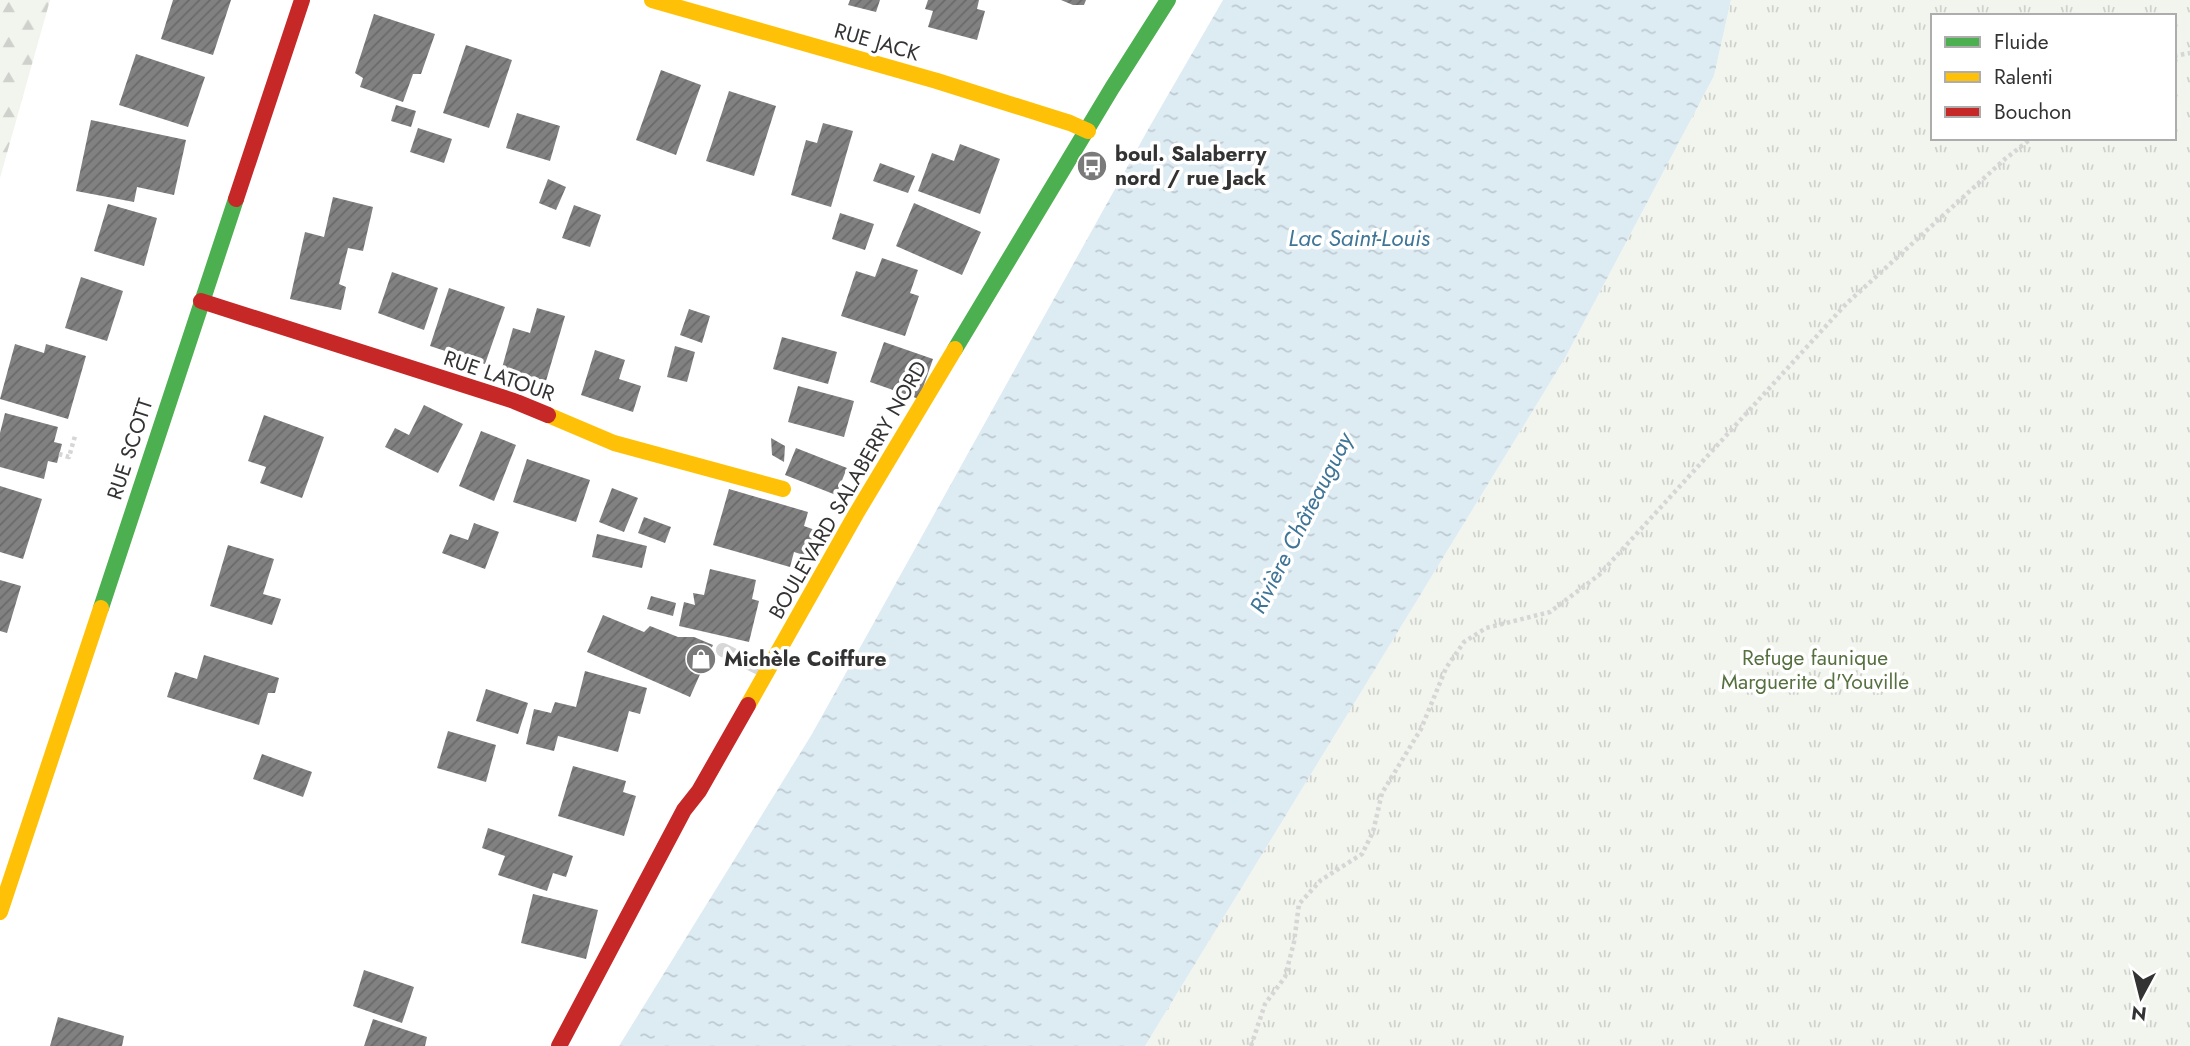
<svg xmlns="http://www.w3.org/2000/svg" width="2190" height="1046" font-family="Jost,sans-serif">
<defs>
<pattern id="forest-firs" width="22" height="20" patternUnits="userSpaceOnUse" patternTransform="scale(1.75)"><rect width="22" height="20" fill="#f1f5ed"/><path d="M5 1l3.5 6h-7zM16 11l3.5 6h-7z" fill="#cfd2cc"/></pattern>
<pattern id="park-tufts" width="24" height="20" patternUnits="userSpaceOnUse" patternTransform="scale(1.75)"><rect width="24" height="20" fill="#f1f5ed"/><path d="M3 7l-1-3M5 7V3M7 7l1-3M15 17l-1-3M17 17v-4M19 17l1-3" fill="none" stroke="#cfd2cc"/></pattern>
<pattern id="water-ripples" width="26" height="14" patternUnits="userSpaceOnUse" patternTransform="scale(1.75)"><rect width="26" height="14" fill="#ddebf3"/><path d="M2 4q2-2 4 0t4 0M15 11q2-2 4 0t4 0" fill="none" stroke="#becad1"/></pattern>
<pattern id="building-hatch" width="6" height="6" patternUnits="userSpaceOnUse" patternTransform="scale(1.75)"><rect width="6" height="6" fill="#818181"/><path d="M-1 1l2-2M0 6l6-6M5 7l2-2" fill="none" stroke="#6a6a6a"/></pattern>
</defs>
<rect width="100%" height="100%" fill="#fff"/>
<path fill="url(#forest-firs)" d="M 0,0 L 50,0 L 0,178 Z"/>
<path fill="url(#park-tufts)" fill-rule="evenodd" d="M 1731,0 L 2190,0 L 2190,1046 L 1145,1046 L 1565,358 L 1714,76 ZM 1933,16 L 2174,16 L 2174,138 L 1933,138 Z"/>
<path fill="url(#water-ripples)" d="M 1223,0 L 1731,0 L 1714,76 L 1565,358 L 1145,1046 L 619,1046 L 812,734 L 1150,126 Z"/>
<path fill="url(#building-hatch)" d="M 173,0 L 231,0 L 213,55 L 161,39 Z
M 850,0 L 880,0 L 876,12 L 848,5 Z
M 928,0 L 979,0 L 977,9 L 985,11 L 977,40 L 928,27 L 933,11 L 925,9 Z
M 1061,0 L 1086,0 L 1084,5 L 1073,5 Z
M 374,14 L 435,34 L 421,74 L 413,74 L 403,102 L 360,87 L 363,78 L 355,73 Z
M 466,45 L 512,60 L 489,128 L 443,113 Z
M 136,54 L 205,77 L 188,127 L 119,105 Z
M 661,70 L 701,85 L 676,155 L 636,140 Z
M 729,91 L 776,106 L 754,176 L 706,161 Z
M 396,105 L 416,111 L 411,127 L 391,121 Z
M 517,113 L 560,126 L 550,161 L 506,148 Z
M 91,120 L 186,140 L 174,195 L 137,187 L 134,202 L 76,191 Z
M 823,123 L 853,131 L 831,207 L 791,195 L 806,140 L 817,143 Z
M 418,128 L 452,139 L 444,163 L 410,152 Z
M 960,144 L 1000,159 L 980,214 L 918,191 L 932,153 L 954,161 Z
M 880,163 L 915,176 L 908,193 L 873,181 Z
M 548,179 L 566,187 L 556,210 L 539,203 Z
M 333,197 L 373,207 L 363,251 L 348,248 L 339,284 L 346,287 L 341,310 L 290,299 L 305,232 L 324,237 Z
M 914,203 L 981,232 L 962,275 L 896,246 Z
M 108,204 L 157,218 L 144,266 L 94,251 Z
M 574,205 L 601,215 L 590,247 L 562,238 Z
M 840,213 L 874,224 L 865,250 L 832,239 Z
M 882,258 L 918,270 L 910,293 L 919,296 L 905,336 L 841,316 L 856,271 L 875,277 Z
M 392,272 L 438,288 L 424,330 L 378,313 Z
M 81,277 L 123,291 L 107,341 L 65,328 Z
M 449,288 L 505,307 L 485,364 L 430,346 Z
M 537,308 L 565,316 L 546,381 L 502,368 L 513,328 L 530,333 Z
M 689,309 L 710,316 L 702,343 L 680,335 Z
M 782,337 L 837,352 L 828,384 L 773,369 Z
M 884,342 L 933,359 L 919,399 L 870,382 Z
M 15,344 L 44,353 L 46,344 L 86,356 L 68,419 L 0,399 Z
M 675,346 L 695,352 L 687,382 L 667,377 Z
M 595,350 L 625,360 L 619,379 L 641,386 L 633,412 L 581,395 Z
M 798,386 L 854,401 L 844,437 L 788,422 Z
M 424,405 L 463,424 L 438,473 L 385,447 L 395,428 L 409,435 Z
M 5,413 L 58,427 L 54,442 L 62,444 L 57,463 L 48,461 L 44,479 L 0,467 L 0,433 Z
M 264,415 L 324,437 L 302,498 L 260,483 L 266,467 L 248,461 Z
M 481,431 L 516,445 L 494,501 L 459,486 Z
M 771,438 L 785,446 L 784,462 L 772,455 Z
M 796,448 L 847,468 L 836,495 L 785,475 Z
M 527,459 L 590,480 L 576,522 L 513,502 Z
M 0,486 L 42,499 L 23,559 L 0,552 Z
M 612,488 L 638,498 L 624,532 L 599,522 Z
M 729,489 L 808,512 L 804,526 L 815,530 L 807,556 L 794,552 L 790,567 L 713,545 Z
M 644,517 L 671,527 L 665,543 L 638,533 Z
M 474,523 L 499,532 L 485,569 L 442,553 L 450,534 L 468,540 Z
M 597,534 L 647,546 L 642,568 L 592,557 Z
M 228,545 L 274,559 L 263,594 L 281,599 L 272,625 L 210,606 Z
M 710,569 L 756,580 L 752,599 L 759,601 L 749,642 L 679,626 L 684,602 L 695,605 L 693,593 L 704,595 Z
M 0,580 L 21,586 L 7,633 L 0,631 Z
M 651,596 L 676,603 L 673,616 L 647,609 Z
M 603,615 L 644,632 L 650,626 L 678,637 L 694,637 L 713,645 L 690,697 L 587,652 Z
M 204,655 L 279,678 L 275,693 L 268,693 L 259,725 L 167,697 L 175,672 L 197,679 Z
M 585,671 L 647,688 L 640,714 L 629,711 L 618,752 L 558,736 L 554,751 L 526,744 L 534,709 L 551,713 L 555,702 L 576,707 Z
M 486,689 L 528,703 L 518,734 L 476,721 Z
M 448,731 L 496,745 L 486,782 L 437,768 Z
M 262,754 L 312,772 L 303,797 L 253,779 Z
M 573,766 L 626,781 L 623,792 L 636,796 L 624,836 L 558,816 Z
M 488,828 L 573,856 L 566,877 L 553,873 L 547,891 L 498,875 L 505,856 L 482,848 Z
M 533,894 L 598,910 L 586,959 L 521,943 Z
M 364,970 L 414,987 L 402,1023 L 353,1006 Z
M 58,1017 L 124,1036 L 122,1046 L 50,1046 Z
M 373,1019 L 427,1037 L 425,1046 L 364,1046 Z"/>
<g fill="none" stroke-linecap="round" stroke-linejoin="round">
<path stroke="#d6d6d6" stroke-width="4.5" stroke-dasharray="3.5 3.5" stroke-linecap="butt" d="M 2174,56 L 2190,53
M 59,454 L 69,457 L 75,436
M 1251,1046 L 1265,1004 L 1285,977 L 1294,942 L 1299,904 L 1321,880 L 1362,854 L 1373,832 L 1382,793 L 1421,729 L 1446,668 L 1464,642 L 1486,628 L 1550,612 L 1599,575 L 1846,304 L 2005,159 L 2032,138"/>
<path stroke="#d7d7d7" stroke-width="14" d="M 723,650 L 765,671"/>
<path stroke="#4caf50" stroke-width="16" d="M 955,349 L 1112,88 L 1168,0
M 101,608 L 236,199"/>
<path stroke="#ffc107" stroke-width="16" d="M 652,0 L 937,81 L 1070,123 L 1088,131
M 548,415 L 614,443 L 783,489
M 748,705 L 856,514 L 955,349
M 0,912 L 101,608"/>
<path stroke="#c62828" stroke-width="16" d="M 236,199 L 302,0
M 201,301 L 514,401 L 548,415
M 559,1046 L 684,810 L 699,791 L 748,705"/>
</g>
<defs>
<g id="bus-disc" transform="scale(1.575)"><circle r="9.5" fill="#7a7a7a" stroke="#fff"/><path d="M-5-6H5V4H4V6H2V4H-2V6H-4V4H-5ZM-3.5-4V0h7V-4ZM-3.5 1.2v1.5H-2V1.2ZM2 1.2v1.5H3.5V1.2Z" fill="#fff"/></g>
<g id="shop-disc" transform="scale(1.575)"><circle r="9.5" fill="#7a7a7a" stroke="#fff"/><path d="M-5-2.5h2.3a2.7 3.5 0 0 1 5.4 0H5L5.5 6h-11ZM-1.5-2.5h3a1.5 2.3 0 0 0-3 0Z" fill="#fff"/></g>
</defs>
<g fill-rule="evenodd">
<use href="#bus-disc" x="1092" y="166"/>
<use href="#shop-disc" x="701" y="659"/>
</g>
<g text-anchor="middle" stroke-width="7" stroke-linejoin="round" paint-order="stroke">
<g font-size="21" fill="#333" stroke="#fff">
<text transform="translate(877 42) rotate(16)" y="7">RUE JACK</text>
<text transform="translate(499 376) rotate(19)" y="7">RUE LATOUR</text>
<text transform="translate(130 449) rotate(-72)" y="7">RUE SCOTT</text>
<text transform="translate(848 490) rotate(-60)" y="7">BOULEVARD SALABERRY NORD</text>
</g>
<g font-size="21" font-weight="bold" fill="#333" stroke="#fff" text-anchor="start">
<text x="1115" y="161">boul. Salaberry<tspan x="1115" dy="24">nord / rue Jack</tspan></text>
<text x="724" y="666">Michèle Coiffure</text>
</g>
<g font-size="21" fill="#56703f" stroke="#fff">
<text x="1815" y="665">Refuge faunique<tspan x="1815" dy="24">Marguerite d'Youville</tspan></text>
</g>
<g font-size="23" font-style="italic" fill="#3f7597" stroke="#fff">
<text x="1359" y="246">Lac Saint-Louis</text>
<text transform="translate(1301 523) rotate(-63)" y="8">Rivière Châteauguay</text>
</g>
</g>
<rect x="1931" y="14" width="245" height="126" fill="#ffffff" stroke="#adadad" stroke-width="2"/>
<rect x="1945" y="37" width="35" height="10" fill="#4caf50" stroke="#adadad" stroke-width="2"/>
<text x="1994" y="49" font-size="21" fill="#333333">Fluide</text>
<rect x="1945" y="72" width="35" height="10" fill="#ffc107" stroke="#adadad" stroke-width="2"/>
<text x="1994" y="84" font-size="21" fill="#333333">Ralenti</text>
<rect x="1945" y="107" width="35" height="10" fill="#c62828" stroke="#adadad" stroke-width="2"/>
<text x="1994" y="119" font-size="21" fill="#333333">Bouchon</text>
<g transform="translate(2141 997) rotate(187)" stroke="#ffffff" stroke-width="5" paint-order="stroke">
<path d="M0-5L12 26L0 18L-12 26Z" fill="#333333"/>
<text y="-10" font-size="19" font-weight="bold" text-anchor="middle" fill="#333333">N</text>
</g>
</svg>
